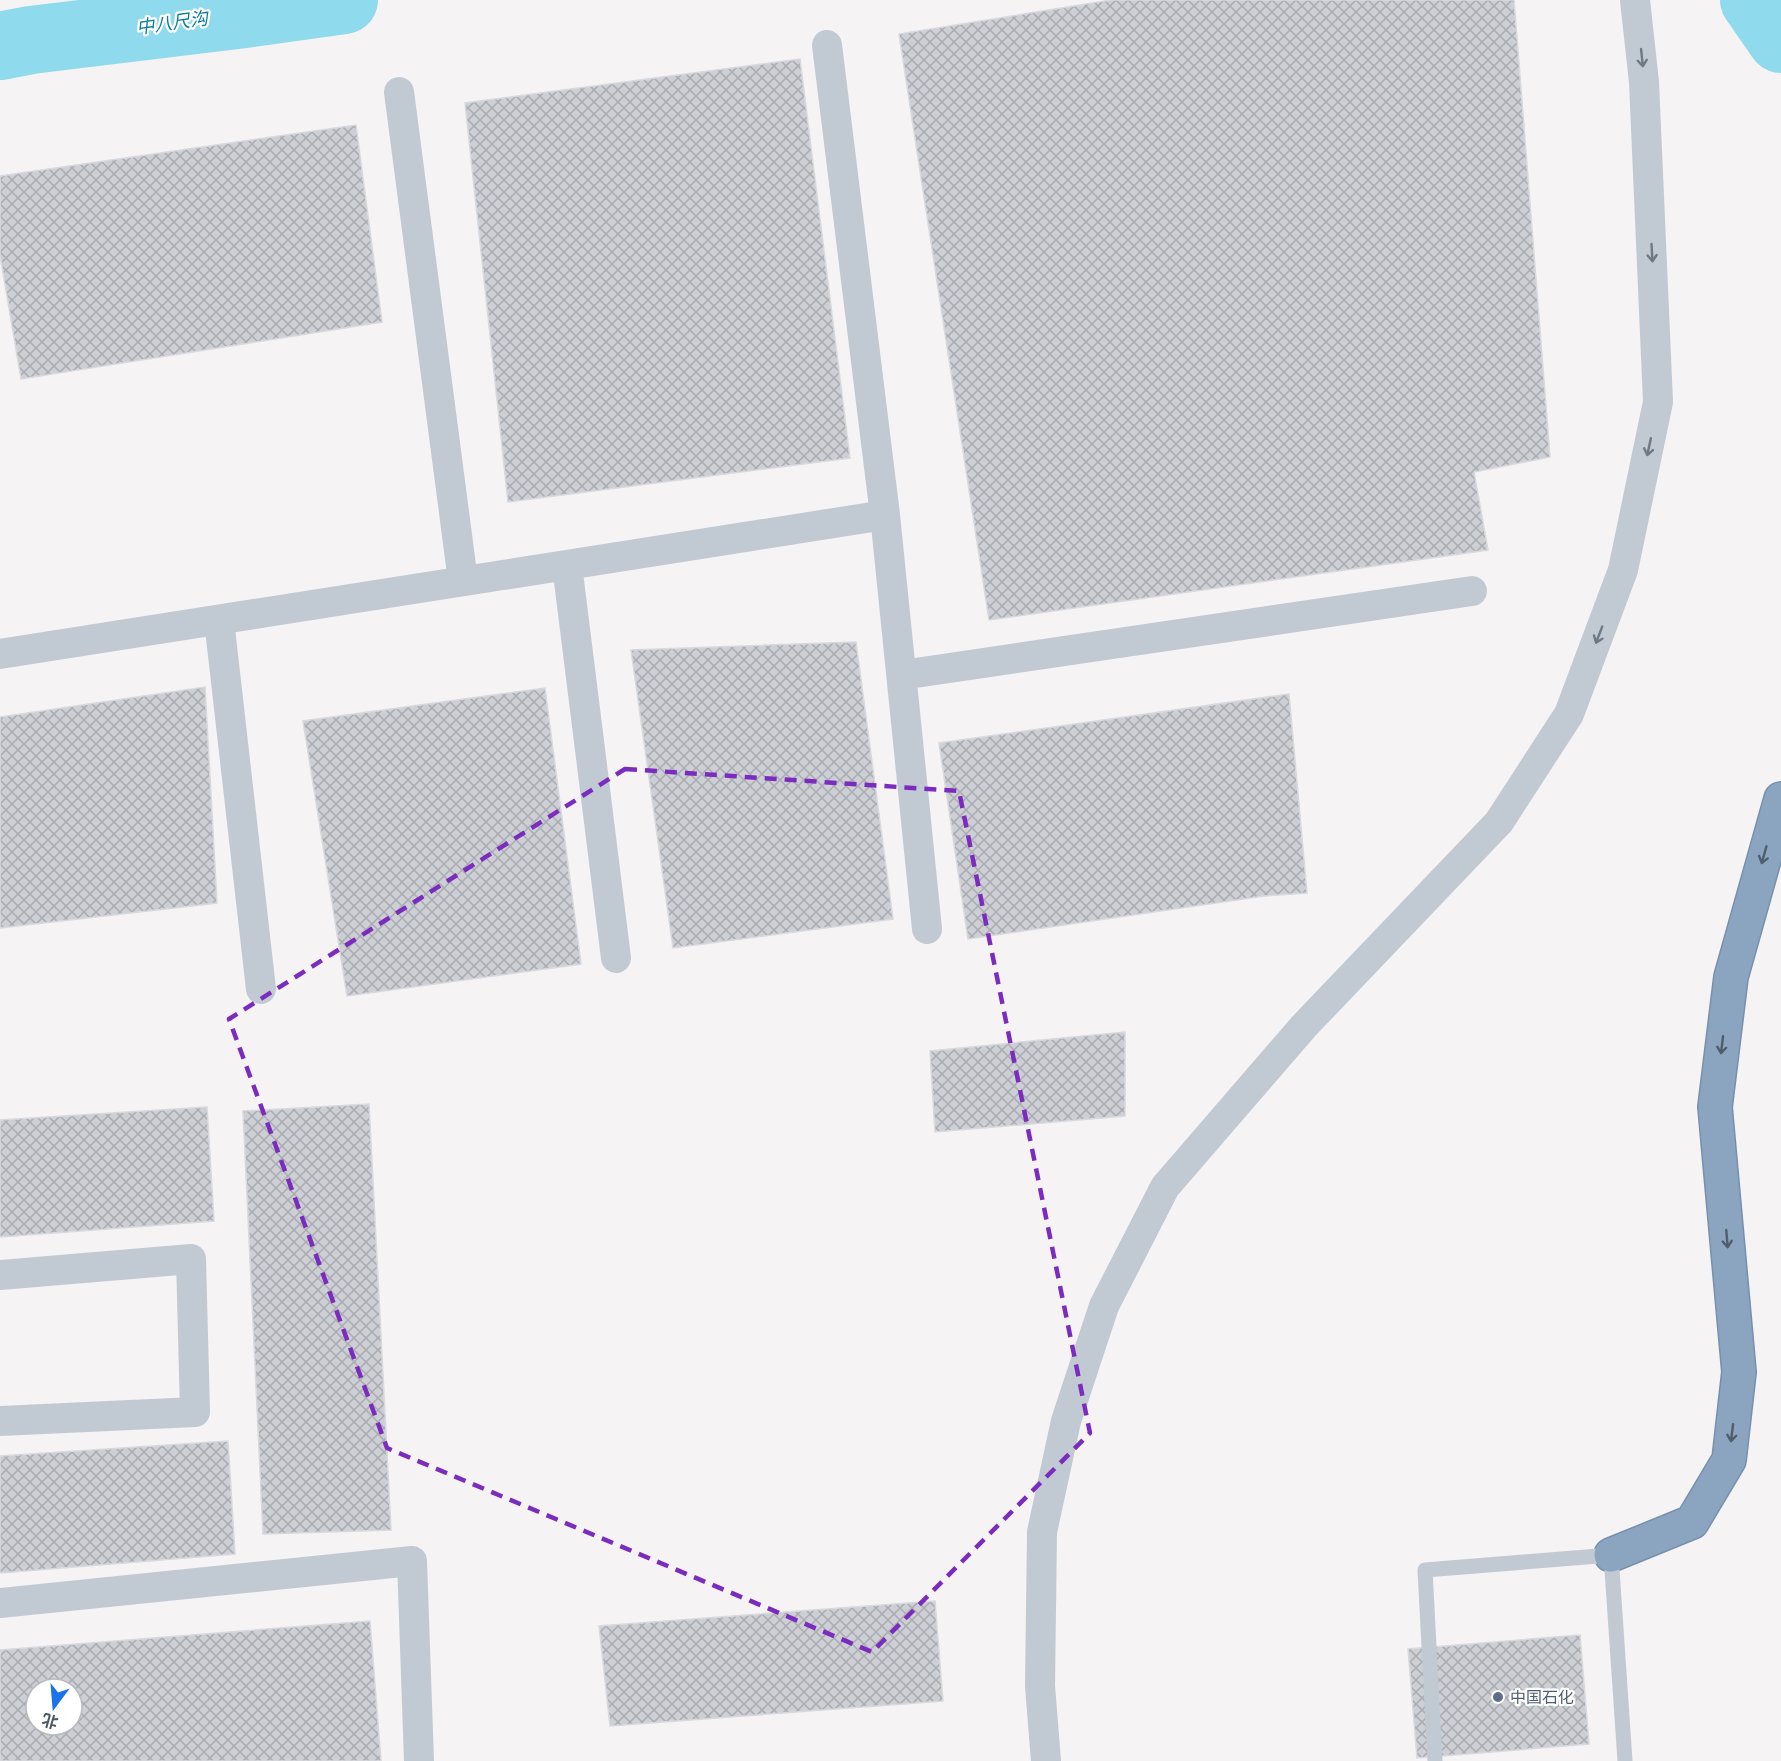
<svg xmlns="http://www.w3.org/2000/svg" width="1781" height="1761" font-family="Arial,'Noto Sans SC',sans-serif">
<defs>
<pattern id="building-cross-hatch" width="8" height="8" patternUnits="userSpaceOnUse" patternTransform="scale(1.5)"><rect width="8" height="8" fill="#cdcfd5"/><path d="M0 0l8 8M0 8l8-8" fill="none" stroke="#a8abb0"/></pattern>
</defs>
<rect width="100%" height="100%" fill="#f5f3f3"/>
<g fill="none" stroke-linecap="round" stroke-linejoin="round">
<path stroke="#90daee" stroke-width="68" d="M 1754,0 L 1781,39
M 0,46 L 31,40 L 245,14 L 344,0"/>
</g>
<path fill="url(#building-cross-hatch)" stroke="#d7d9de" stroke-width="1.5" fill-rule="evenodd" d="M 1111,0 L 1514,0 L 1550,457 L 1474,472 L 1488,550 L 989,620 L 899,34 Z
M 800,59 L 850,458 L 508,502 L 465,103 Z
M 356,125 L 382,322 L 21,379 L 0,255 L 0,176 Z
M 856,642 L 893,919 L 673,948 L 631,650 Z
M 205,687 L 217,903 L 0,928 L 0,717 Z
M 545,688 L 581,964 L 347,996 L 303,721 Z
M 1289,694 L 1307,893 L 1264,896 L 968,939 L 939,743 Z
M 1125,1032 L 1125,1116 L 935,1132 L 930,1051 Z
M 369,1104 L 391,1530 L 263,1534 L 243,1111 Z
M 207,1107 L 214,1221 L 0,1237 L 0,1120 Z
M 228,1441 L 235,1554 L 0,1573 L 0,1456 Z
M 935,1601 L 943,1701 L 610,1726 L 599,1626 Z
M 370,1621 L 381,1761 L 0,1761 L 0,1650 ZM 36,1689 L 72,1689 L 72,1725 L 36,1725 Z
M 1580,1635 L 1589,1744 L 1417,1758 L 1408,1649 Z"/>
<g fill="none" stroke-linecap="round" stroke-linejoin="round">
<g stroke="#7690ad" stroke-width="36">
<path id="motorway" d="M 1611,1555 L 1692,1522 L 1729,1460 L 1739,1372 L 1715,1107 L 1731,977 L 1781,799"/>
</g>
<path stroke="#c1cad2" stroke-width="15" d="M 1435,1761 L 1425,1570 L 1611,1555 L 1625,1761"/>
<path stroke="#c1cad2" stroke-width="30" d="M 827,45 L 885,515
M 399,92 L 463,581
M 567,565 L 616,958
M 219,620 L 261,989
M 0,654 L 885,515 L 927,929
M 902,675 L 1472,591
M 0,1275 L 191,1259 L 195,1412 L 0,1421
M 0,1603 L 412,1561 L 419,1761
M 1046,1761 L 1040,1686 L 1042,1532 L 1066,1421 L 1104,1306 L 1165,1187 L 1304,1026 L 1499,822 L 1569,714 L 1623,570 L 1658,402 L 1644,82 L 1635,0"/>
<use href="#motorway" stroke="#8ba5c1" stroke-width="33"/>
</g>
<defs><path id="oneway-shaft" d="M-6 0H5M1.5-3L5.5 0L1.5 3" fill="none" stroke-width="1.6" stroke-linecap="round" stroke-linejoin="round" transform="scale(1.5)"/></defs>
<g stroke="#6e7983">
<use href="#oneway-shaft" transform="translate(1642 58) rotate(84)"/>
<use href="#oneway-shaft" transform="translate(1652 253) rotate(87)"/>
<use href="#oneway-shaft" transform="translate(1649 447) rotate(102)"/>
<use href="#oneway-shaft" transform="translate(1599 635) rotate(111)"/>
</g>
<g stroke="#505e6b">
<use href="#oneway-shaft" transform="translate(1764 855) rotate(106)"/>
<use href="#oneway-shaft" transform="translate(1722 1045) rotate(97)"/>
<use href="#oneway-shaft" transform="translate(1727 1239) rotate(85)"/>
<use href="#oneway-shaft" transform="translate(1732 1433) rotate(97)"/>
</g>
<path fill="none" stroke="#7b2cbf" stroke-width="4.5" stroke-dasharray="12 8" stroke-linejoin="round" d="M 625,769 L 959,791 L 1090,1433 L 872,1652 L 387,1448 L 229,1019 Z"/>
<circle fill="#5c6f8a" stroke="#fff" stroke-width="2" cx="1498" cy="1697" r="6"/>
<g text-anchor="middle" stroke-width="4.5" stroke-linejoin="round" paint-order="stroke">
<g font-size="16" fill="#4e5e75" stroke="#fff" text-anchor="start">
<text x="1510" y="1703">中国石化</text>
</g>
<g font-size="18" font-style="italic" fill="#0c7c9b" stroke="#fff">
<text transform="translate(172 23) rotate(-8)" y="6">中八尺沟</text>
</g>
</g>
<g transform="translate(54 1707) rotate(196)"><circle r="28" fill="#ffffff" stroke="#b7bbc0" stroke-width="1.5"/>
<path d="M0-4.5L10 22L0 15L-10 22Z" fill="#1a73e8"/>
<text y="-9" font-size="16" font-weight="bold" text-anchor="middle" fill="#4a5661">北</text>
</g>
</svg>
